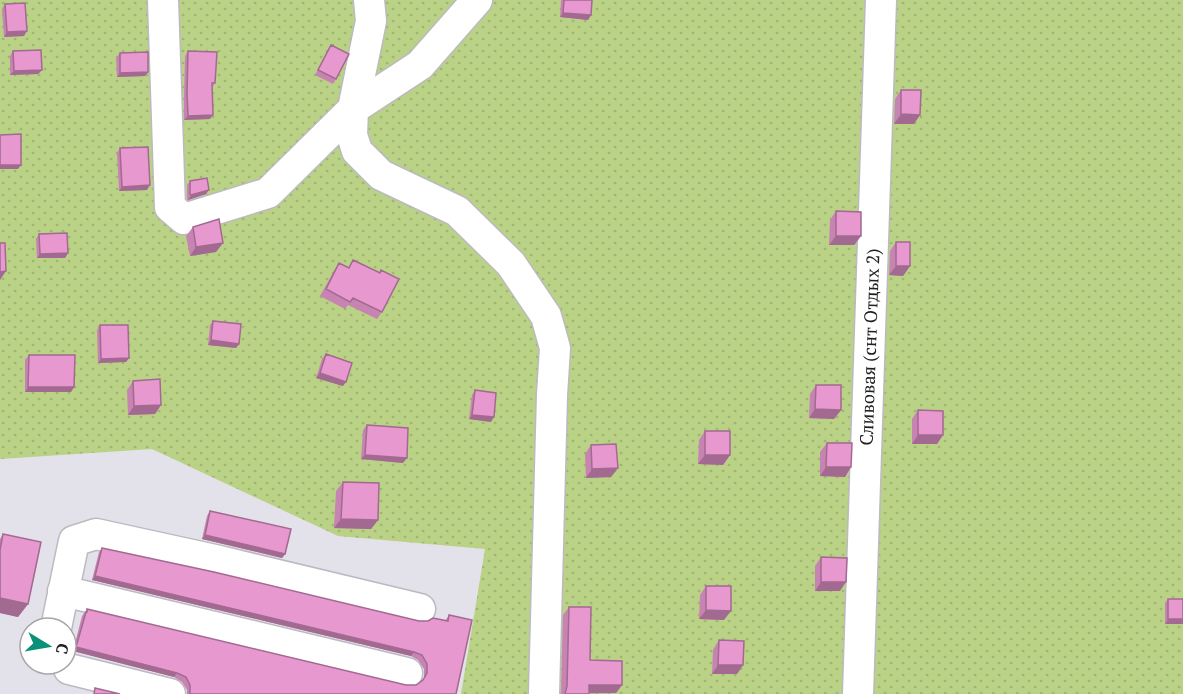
<svg xmlns="http://www.w3.org/2000/svg" width="1183" height="694" font-family="'PT Serif',serif">
<defs>
<pattern id="garden-dots" width="8" height="8" patternUnits="userSpaceOnUse" patternTransform="scale(1.5)"><rect width="8" height="8" fill="#bad285"/><path d="M2 2h.1M6 6h.1" fill="none" stroke="#a0b473" stroke-width="1.8" stroke-linecap="round"/></pattern>
</defs>
<rect width="100%" height="100%" fill="#e3e1e9"/>
<path fill="url(#garden-dots)" d="M 0,0 L 1183,0 L 1183,694 L 461,694 L 485,549 L 338,536 L 152,449 L 0,459 Z"/>
<g fill="none" stroke-linecap="round" stroke-linejoin="round">
<g stroke="#bcbac1" stroke-width="33">
<path id="minor" d="M 163,0 L 170,207 L 184,219 L 268,193 L 353,109 L 420,65 L 477,0
M 369,0 L 371,21 L 353,109 L 352,135 L 357,151 L 381,175 L 457,211 L 511,264 L 546,316 L 555,348 L 552,395 L 544,694
M 63,591 L 407,673
M 56,628 L 74,541 L 96,534 L 215,560 L 420,609
M 69,669 L 170,694
M 858,694 L 881,0"/>
</g>
<use href="#minor" stroke="#fff" stroke-width="30"/>
</g>
<path fill="#c783b1" d="M 561,0 L 592,0 L 591,15 L 588,20 L 560,17 Z
M 5,4 L 24,36 L 4,37 L 2,9 Z
M 331,45 L 336,79 L 333,84 L 315,75 Z
M 13,51 L 42,70 L 38,74 L 10,75 L 10,56 Z
M 188,51 L 215,83 L 212,88 L 210,119 L 184,120 L 184,97 L 185,56 Z
M 120,53 L 148,72 L 145,76 L 117,77 L 116,58 Z
M 901,90 L 914,124 L 894,124 L 895,99 Z
M 120,148 L 147,190 L 119,191 L 117,153 Z
M 190,181 L 206,194 L 188,200 L 187,199 L 187,185 Z
M 836,211 L 861,236 L 854,245 L 829,245 L 830,220 Z
M 193,227 L 223,243 L 216,252 L 190,256 L 186,236 Z
M 39,234 L 68,253 L 65,258 L 37,258 L 36,239 Z
M 896,242 L 910,266 L 903,276 L 889,275 L 890,251 Z
M 353,260 L 379,273 L 381,270 L 382,312 L 377,319 L 348,305 L 345,309 L 320,296 L 334,271 L 339,263 L 348,268 Z
M 213,321 L 236,348 L 208,345 L 210,325 Z
M 100,325 L 129,358 L 126,362 L 98,363 L 97,330 Z
M 326,354 L 343,386 L 316,378 L 322,359 Z
M 29,355 L 74,387 L 71,392 L 25,392 L 25,360 Z
M 133,381 L 161,405 L 155,414 L 128,415 L 127,390 Z
M 816,385 L 841,410 L 834,419 L 809,418 L 810,394 Z
M 475,390 L 491,422 L 469,419 L 472,395 Z
M 918,410 L 943,435 L 937,444 L 912,444 L 912,419 Z
M 367,425 L 403,463 L 361,459 L 363,430 Z
M 705,431 L 730,455 L 723,465 L 698,464 L 699,440 Z
M 827,443 L 851,467 L 845,477 L 820,476 L 820,452 Z
M 591,445 L 618,468 L 611,477 L 586,478 L 585,454 Z
M 343,482 L 378,520 L 371,529 L 334,528 L 336,491 Z
M 210,511 L 285,554 L 282,558 L 202,539 L 207,516 Z
M 3,534 L 28,604 L 18,617 L 0,613 L 0,539 Z
M 102,548 L 419,621 L 445,621 L 449,615 L 456,694 L 187,694 L 187,690 L 182,682 L 174,677 L 73,651 L 82,616 L 87,609 L 406,685 L 416,685 L 422,680 L 424,678 L 424,669 L 418,660 L 411,656 L 92,580 L 99,552 Z
M 821,557 L 840,591 L 815,591 L 815,566 Z
M 706,586 L 724,620 L 699,619 L 700,595 Z
M 1168,599 L 1183,599 L 1165,624 L 1165,603 Z
M 569,607 L 590,660 L 622,685 L 616,693 L 561,694 L 563,615 Z
M 719,640 L 743,665 L 737,674 L 712,674 L 713,650 Z"/>
<path fill="#a26a90" d="M 563,13 L 591,15 L 588,20 L 560,17 Z
M 27,31 L 24,36 L 4,37 L 7,32 Z
M 42,70 L 38,74 L 10,75 L 14,71 Z
M 148,72 L 145,76 L 117,77 L 120,73 Z
M 901,114 L 920,115 L 914,124 L 894,124 Z
M 213,115 L 210,119 L 184,120 L 188,116 Z
M 0,165 L 21,165 L 18,169 L 0,169 Z
M 150,185 L 147,190 L 119,191 L 122,187 Z
M 209,190 L 206,194 L 188,200 L 191,195 Z
M 836,236 L 861,236 L 854,245 L 829,245 Z
M 223,243 L 216,252 L 190,256 L 196,247 Z
M 68,253 L 65,258 L 37,258 L 40,254 Z
M 896,266 L 910,266 L 903,276 L 889,275 Z
M 6,271 L 0,280 L 0,272 Z
M 211,340 L 239,344 L 236,348 L 208,345 Z
M 129,358 L 126,362 L 98,363 L 101,359 Z
M 320,373 L 346,382 L 343,386 L 316,378 Z
M 28,387 L 74,387 L 71,392 L 25,392 Z
M 161,405 L 155,414 L 128,415 L 134,406 Z
M 815,409 L 841,410 L 834,419 L 809,418 Z
M 472,415 L 494,417 L 491,422 L 469,419 Z
M 918,435 L 943,435 L 937,444 L 912,444 Z
M 365,455 L 407,458 L 403,463 L 361,459 Z
M 705,455 L 730,455 L 723,465 L 698,464 Z
M 826,467 L 851,467 L 845,477 L 820,476 Z
M 618,468 L 611,477 L 586,478 L 592,469 Z
M 341,519 L 378,520 L 371,529 L 334,528 Z
M 205,535 L 285,554 L 282,558 L 202,539 Z
M 95,576 L 414,652 L 411,656 L 92,580 Z
M 821,582 L 846,582 L 840,591 L 815,591 Z
M 0,598 L 28,604 L 18,617 L 0,613 Z
M 706,610 L 731,611 L 724,620 L 699,619 Z
M 1168,619 L 1183,619 L 1183,624 L 1165,624 Z
M 76,647 L 177,673 L 174,677 L 73,651 Z
M 718,665 L 743,665 L 737,674 L 712,674 Z
M 589,685 L 622,685 L 616,693 L 583,693 Z"/>
<path fill="#e798ce" stroke="#a26a90" stroke-width="1.5" d="M 564,0 L 592,0 L 591,15 L 563,13 Z
M 25,3 L 27,31 L 7,32 L 5,4 Z
M 331,45 L 349,54 L 336,79 L 318,70 Z
M 41,50 L 42,70 L 14,71 L 13,51 Z
M 188,51 L 217,52 L 215,83 L 212,83 L 213,115 L 188,116 L 187,93 Z
M 148,52 L 148,72 L 120,73 L 120,53 Z
M 901,90 L 921,90 L 920,115 L 901,114 Z
M 21,134 L 21,165 L 0,165 L 0,135 Z
M 148,147 L 150,185 L 122,187 L 120,148 Z
M 207,178 L 209,190 L 191,195 L 190,194 L 190,181 Z
M 836,211 L 861,212 L 861,236 L 836,236 Z
M 219,219 L 223,243 L 196,247 L 193,227 Z
M 67,233 L 68,253 L 40,254 L 39,234 Z
M 896,242 L 910,242 L 910,266 L 896,266 Z
M 0,243 L 5,243 L 6,271 L 0,272 Z
M 353,260 L 380,273 L 381,270 L 399,279 L 382,312 L 353,298 L 350,302 L 326,289 L 339,263 L 349,268 Z
M 213,321 L 241,324 L 239,344 L 211,340 Z
M 100,325 L 128,325 L 129,358 L 101,359 Z
M 326,354 L 352,363 L 346,382 L 320,373 Z
M 29,355 L 75,355 L 74,387 L 28,387 Z
M 160,379 L 161,405 L 134,406 L 133,381 Z
M 816,385 L 841,385 L 841,410 L 815,409 Z
M 475,390 L 496,393 L 494,417 L 472,415 Z
M 918,410 L 943,411 L 943,435 L 918,435 Z
M 367,425 L 408,428 L 407,458 L 365,455 Z
M 705,431 L 730,431 L 730,455 L 705,455 Z
M 827,443 L 852,443 L 851,467 L 826,467 Z
M 616,444 L 618,468 L 592,469 L 591,445 Z
M 343,482 L 379,483 L 378,520 L 341,519 Z
M 210,511 L 291,529 L 285,554 L 205,535 Z
M 3,534 L 41,542 L 28,604 L 0,598 L 0,550 Z
M 102,548 L 214,572 L 419,621 L 428,621 L 433,618 L 448,621 L 449,615 L 472,620 L 456,694 L 190,694 L 190,685 L 186,677 L 177,673 L 76,647 L 86,612 L 87,612 L 87,609 L 406,685 L 416,685 L 423,680 L 427,673 L 427,664 L 422,655 L 414,652 L 95,576 Z
M 821,557 L 847,558 L 846,582 L 821,582 Z
M 706,586 L 731,586 L 731,611 L 706,610 Z
M 1168,599 L 1183,599 L 1183,619 L 1168,619 Z
M 569,607 L 591,607 L 590,660 L 622,661 L 622,685 L 589,685 L 589,694 L 565,694 L 567,686 Z
M 719,640 L 744,641 L 743,665 L 718,665 Z
M 95,688 L 120,694 L 94,694 Z"/>
<g text-anchor="middle" stroke-width="4.5" stroke-linejoin="round" paint-order="stroke">
<g font-size="18" fill="#212123" stroke="#fff">
<text transform="translate(870 347) rotate(-88)" y="6">Сливовая (снт Отдых 2)</text>
</g>
</g>
<g transform="translate(48 646) rotate(101)"><circle r="28" fill="#ffffff" stroke="#a6a6a7" stroke-width="1.5"/>
<path d="M0-4.5L10 22L0 15L-10 22Z" fill="#0a917a"/>
<text y="-9" font-size="16" font-weight="bold" text-anchor="middle" fill="#212123">С</text>
</g>
</svg>
